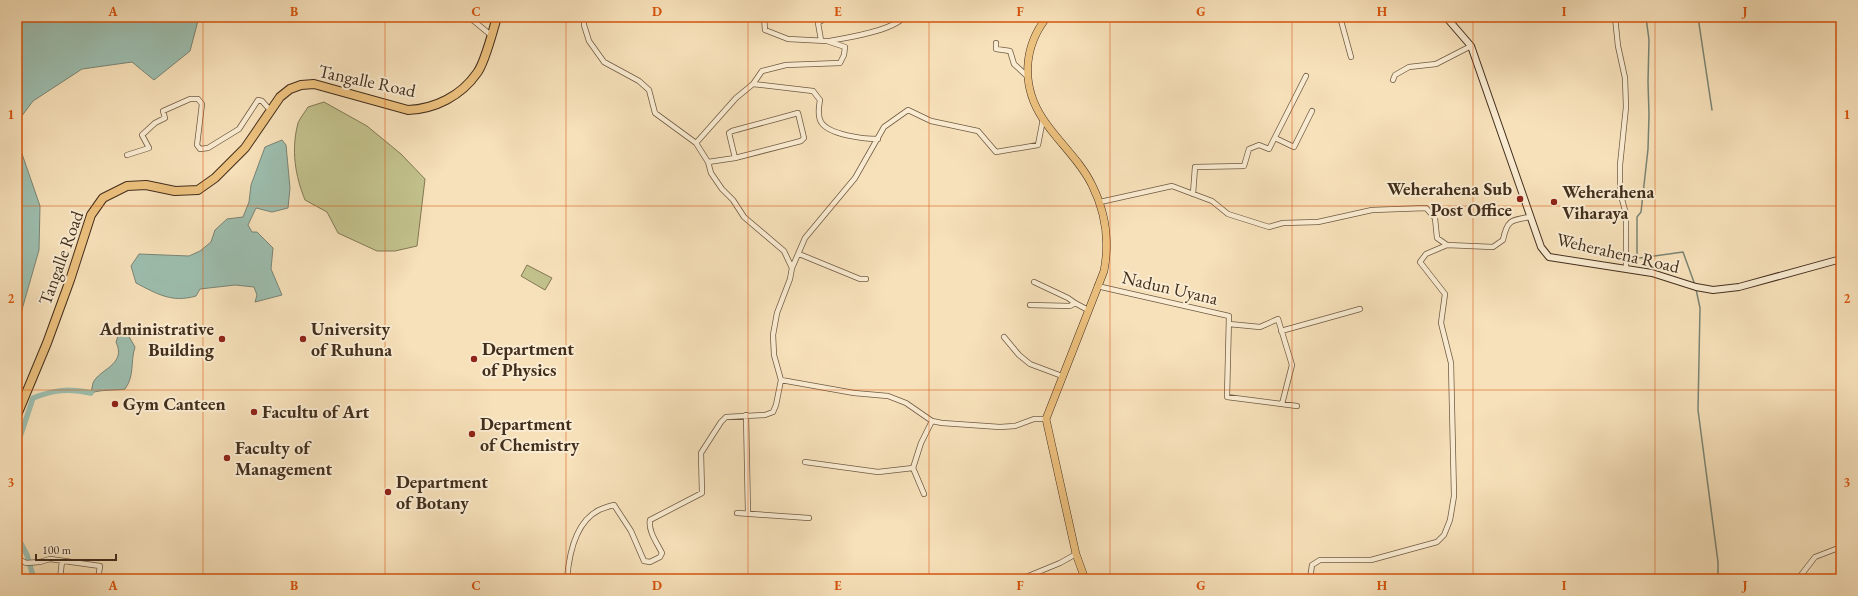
<svg xmlns="http://www.w3.org/2000/svg" width="1858" height="596" font-family="'EB Garamond',serif">
<rect width="100%" height="100%" fill="#f7e1ba"/>
<filter id="stains"><feTurbulence type="fractalNoise" baseFrequency=".005" numOctaves="4"/><feColorMatrix values="0 0 0 0 .2 0 0 0 0 .09 0 0 0 0 .02 0 0 0 .5 -.17"/></filter>
<radialGradient id="worn" r=".72"><stop offset=".6" stop-color="#630" stop-opacity="0"/><stop offset="1" stop-color="#630" stop-opacity=".3"/></radialGradient>
<path fill="#c2c18c" stroke="#827854" d="M 324,102 L 367,126 L 401,154 L 425,179 L 417,246 L 395,251 L 377,251 L 338,233 L 327,212 L 305,200 C 295,175 291,150 298,123 C 300,118 305,112 308,107 Z
M 527,265 L 552,278 L 545,290 L 521,276 Z"/>
<path fill="#9dbeaf" stroke="#798475" d="M 17,17 L 199,17 L 190,51 L 154,80 L 132,62 L 82,69 L 33,101 L 18,121 L 20,148 L 40,206 L 39,250 L 17,327 Z
M 282,140 L 286,145 L 290,188 L 288,208 L 272,212 L 256,208 L 248,225 L 252,232 L 257,232 L 273,248 L 271,269 L 282,295 L 255,302 L 257,295 L 254,287 L 235,285 L 200,289 L 196,296 C 172,303 157,294 136,283 L 131,266 L 139,254 L 189,256 L 200,251 L 211,242 L 215,230 L 227,219 L 243,217 L 249,202 L 251,185 L 265,147 Z
M 119,333 L 128,335 L 135,347 C 130,363 135,375 125,389 C 113,391 103,389 91,393 C 92,390 92,386 93,383 C 99,369 127,365 116,342 Z"/>
<g fill="none" stroke-linecap="round" stroke-linejoin="round">
<path stroke="#798475" stroke-width="1.5" d="M 1646,17 L 1649,40 L 1648,82 L 1649,115 L 1648,149 L 1641,212 L 1637,217 L 1637,257 L 1640,258 L 1683,252 L 1695,285
M 1698,17 L 1712,110
M 1696,289 L 1700,308 L 1698,410 L 1718,562 L 1718,579"/>
<path stroke="#9dbeaf" stroke-width="5.5" d="M 17,446 L 33,398 C 54,390 68,388 91,393
M 17,536 L 27,555 L 34,579"/>
<g stroke="#6f5b44" stroke-width="6">
<path id="street" d="M 469,17 L 492,36
M 584,17 L 584,25 L 589,41 L 604,62 L 639,81 L 649,90 L 655,113 L 696,143
M 1340,17 L 1351,57
M 1615,17 L 1618,46 L 1625,78 L 1626,107 L 1620,165 L 1620,192 L 1626,214 L 1626,269
M 821,40 L 818,23 L 827,17
M 829,41 C 847,38 892,31 904,17
M 996,43 L 996,49 L 1010,51 L 1014,64 L 1027,76
M 1393,80 L 1395,75 L 1409,67 L 1436,64 L 1471,46
M 753,84 L 813,91 L 820,100 C 819,106 817,115 821,122 C 829,135 864,139 878,139
M 798,113 L 804,138 L 801,141 L 735,158 L 729,133 L 732,131 Z
M 1275,138 L 1294,147 L 1312,111
M 127,155 L 149,148 L 142,135 L 155,123 L 165,118 L 163,111 L 190,99 L 198,99 L 202,104 L 197,145 L 200,149 L 208,148 L 239,129 L 258,100 L 262,101 L 270,110
M 708,162 L 735,158
M 1193,194 L 1195,167 L 1244,166 L 1249,149 L 1259,145 L 1269,149 L 1306,76
M 1100,202 L 1172,186 L 1212,201 L 1228,214 L 1269,227 L 1283,223 L 1318,222 L 1372,210 L 1426,208 L 1435,218 L 1437,238 L 1447,245 L 1493,247 L 1503,240 C 1507,220 1511,220 1530,217
M 799,254 L 860,279 L 866,279
M 792,268 L 805,238 L 855,178 L 884,127 L 908,110 L 931,121 L 978,131 L 996,152 L 1038,145 L 1043,119
M 1034,282 L 1068,298 L 1075,303
M 1097,286 L 1229,316 L 1227,397 L 1297,406
M 1030,305 L 1070,306 L 1075,303 L 1088,310
M 1229,324 L 1260,327 L 1278,319 L 1292,365 L 1282,404
M 1281,331 L 1360,309
M 1004,337 L 1019,355 L 1030,364 L 1062,376
M 781,380 L 854,393 L 888,396 L 906,403 L 932,421 L 942,423 L 1000,427 L 1015,426 L 1034,419 L 1046,419
M 746,415 L 748,513
M 805,462 L 878,472 L 913,468 L 921,443 L 932,421
M 913,468 L 924,494
M 737,513 L 809,518
M 17,558 L 26,563 L 40,562 L 50,559 L 100,566 L 98,579
M 60,579 L 62,561
M 567,579 C 569,554 575,522 599,510 C 604,508 609,506 614,505 L 631,531 L 644,561 L 650,562 L 660,557 L 662,553 C 657,543 648,531 650,520 L 702,493 L 701,453 L 721,422 L 726,417 L 765,415 L 773,412 L 776,405 L 781,380 L 774,355 L 773,335 L 777,313 L 790,279 L 792,268 L 784,251 L 744,217 L 733,200 L 722,189 L 711,173 L 708,162 L 696,143 L 736,98 L 753,84 L 762,71 L 786,65 L 840,63 L 844,55 L 845,47 L 827,41 L 788,39 L 765,30 L 764,17
M 1021,579 L 1060,563 L 1076,554
M 1310,579 L 1312,565 L 1320,560 L 1371,560 L 1437,542 L 1444,535 L 1450,520 L 1454,496 L 1451,363 L 1441,323 L 1445,294 L 1420,262 L 1426,254 L 1447,245
M 1798,579 L 1815,557 L 1841,547"/>
</g>
<g stroke="#422e1d" stroke-width="8">
<path id="secondary" d="M 1446,17 L 1471,46 L 1541,247 L 1549,257 L 1652,273 L 1696,287 L 1713,290 L 1739,287 L 1841,259"/>
</g>
<g stroke="#422e1d" stroke-width="8">
<path id="primary" d="M 1047,17 C 1023,47 1021,86 1043,119 C 1058,142 1080,160 1092,185 C 1106,213 1110,240 1104,271 L 1046,419 L 1076,554 L 1085,579"/>
</g>
<g stroke="#422e1d" stroke-width="10">
<path id="highway" d="M 17,415 L 47,343 L 70,280 L 91,215 L 103,198 L 127,186 L 146,185 L 175,191 L 198,190 L 215,178 L 245,148 L 280,97 L 290,89 L 301,85 L 314,84 L 408,110 C 435,109 461,96 477,73 C 485,63 493,30 497,17"/>
</g>
<use href="#street" stroke="#faecd2" stroke-width="4.5"/>
<use href="#secondary" stroke="#faecd2" stroke-width="6"/>
<use href="#primary" stroke="#ecc07d" stroke-width="7"/>
<use href="#highway" stroke="#ecc07d" stroke-width="8"/>
</g>
<path fill="none" stroke="#d7550e" stroke-width="1" stroke-opacity="0.55" d="M 203,17 L 203,579M 385,17 L 385,579M 566,17 L 566,579M 748,17 L 748,579M 929,17 L 929,579M 1110,17 L 1110,579M 1292,17 L 1292,579M 1473,17 L 1473,579M 1655,17 L 1655,579M 17,206 L 1841,206M 17,390 L 1841,390"/>
<g fill="#8f2418" stroke="#faecd2" stroke-width="1.5">
<circle cx="1520" cy="199" r="4"/>
<circle cx="1554" cy="202" r="4"/>
<circle cx="222" cy="339" r="4"/>
<circle cx="303" cy="339" r="4"/>
<circle cx="474" cy="359" r="4"/>
<circle cx="115" cy="404" r="4"/>
<circle cx="254" cy="412" r="4"/>
<circle cx="472" cy="434" r="4"/>
<circle cx="227" cy="458" r="4"/>
<circle cx="388" cy="492" r="4"/>
</g>
<g text-anchor="middle" stroke-width="4" stroke-linejoin="round" paint-order="stroke">
<g font-size="18" fill="#422e1d" stroke="#faecd2">
<text transform="translate(367 81) rotate(12)" y="6">Tangalle Road</text>
<text transform="translate(1618 253) rotate(13)" y="6">Weherahena Road</text>
<text transform="translate(61 258) rotate(-70)" y="6">Tangalle Road</text>
<text transform="translate(1170 288) rotate(13)" y="6">Nadun Uyana</text>
</g>
<g font-size="18" font-weight="bold" fill="#422e1d" stroke="#faecd2" text-anchor="start">
<text x="1512" y="195" text-anchor="end">Weherahena Sub<tspan x="1512" dy="21">Post Office</tspan></text>
<text x="1562" y="198">Weherahena<tspan x="1562" dy="21">Viharaya</tspan></text>
<text x="214" y="335" text-anchor="end">Administrative<tspan x="214" dy="21">Building</tspan></text>
<text x="311" y="335">University<tspan x="311" dy="21">of Ruhuna</tspan></text>
<text x="482" y="355">Department<tspan x="482" dy="21">of Physics</tspan></text>
<text x="123" y="410">Gym Canteen</text>
<text x="262" y="418">Facultu of Art</text>
<text x="480" y="430">Department<tspan x="480" dy="21">of Chemistry</tspan></text>
<text x="235" y="454">Faculty of<tspan x="235" dy="21">Management</tspan></text>
<text x="396" y="488">Department<tspan x="396" dy="21">of Botany</tspan></text>
</g>
</g>
<rect width="1858" height="596" fill="none" stroke="#f7e1ba" stroke-width="44"/>
<path d="M36 554v6h80v-6" fill="none" stroke="#422e1d" stroke-width="2"/>
<text x="42" y="554" font-size="12" fill="#422e1d" stroke="#faecd2" stroke-width="3" paint-order="stroke">100 m</text>
<rect x="22" y="22" width="1814" height="552" fill="none" stroke="#d7550e" stroke-width="1.5"/>
<g font-size="13" text-anchor="middle" font-weight="bold" fill="#d7550e">
<text x="113" y="16">A</text>
<text x="294" y="16">B</text>
<text x="476" y="16">C</text>
<text x="657" y="16">D</text>
<text x="838" y="16">E</text>
<text x="1020" y="16">F</text>
<text x="1201" y="16">G</text>
<text x="1382" y="16">H</text>
<text x="1564" y="16">I</text>
<text x="1745" y="16">J</text>
<text x="11" y="119">1</text>
<text x="1847" y="119">1</text>
<text x="11" y="303">2</text>
<text x="1847" y="303">2</text>
<text x="11" y="487">3</text>
<text x="1847" y="487">3</text>
<text x="113" y="590">A</text>
<text x="294" y="590">B</text>
<text x="476" y="590">C</text>
<text x="657" y="590">D</text>
<text x="838" y="590">E</text>
<text x="1020" y="590">F</text>
<text x="1201" y="590">G</text>
<text x="1382" y="590">H</text>
<text x="1564" y="590">I</text>
<text x="1745" y="590">J</text>
</g>
<rect width="100%" height="100%" filter="url(#stains)"/>
<rect width="100%" height="100%" fill="url(#worn)"/>
</svg>
